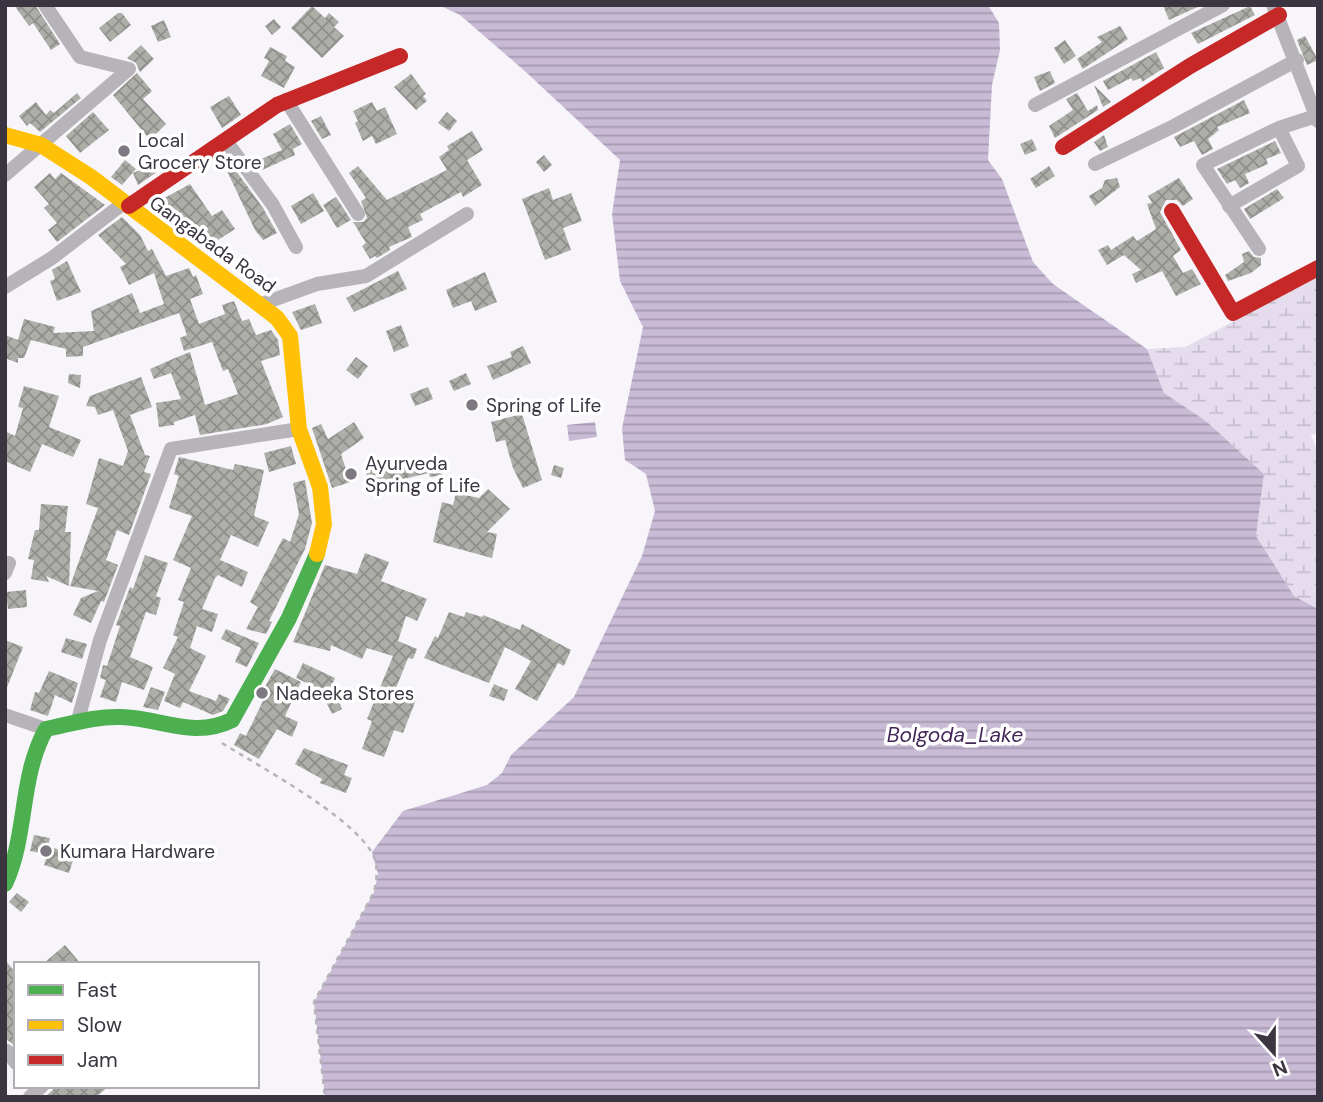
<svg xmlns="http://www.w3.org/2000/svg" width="1323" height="1102" font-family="'DM Sans',sans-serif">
<defs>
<pattern id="wetland-marsh" width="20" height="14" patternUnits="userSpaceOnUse" patternTransform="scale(1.75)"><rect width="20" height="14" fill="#e5ddee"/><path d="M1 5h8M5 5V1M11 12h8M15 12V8" fill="none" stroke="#c5becd"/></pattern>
<pattern id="water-rules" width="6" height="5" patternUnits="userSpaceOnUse" patternTransform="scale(1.75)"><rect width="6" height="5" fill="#c9bbd6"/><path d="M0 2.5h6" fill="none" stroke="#a499af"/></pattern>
<pattern id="building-cross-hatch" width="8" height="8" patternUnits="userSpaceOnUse" patternTransform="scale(1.75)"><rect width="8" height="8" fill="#aeaea9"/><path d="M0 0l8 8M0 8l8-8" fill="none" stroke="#8f8e8b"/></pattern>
</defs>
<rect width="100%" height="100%" fill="#f7f4fa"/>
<path fill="url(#wetland-marsh)" d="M 1318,277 L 1318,433 L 1311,435 L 1318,452 L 1318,609 L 1294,596 L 1256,536 L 1264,474 L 1206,421 L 1164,393 L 1147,349 L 1185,347 Z"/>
<path fill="url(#water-rules)" d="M 439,5 L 988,5 L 999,23 L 1000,50 L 992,85 L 988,160 L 1002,179 L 1033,262 L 1053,284 L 1147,349 L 1164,393 L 1206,421 L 1264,474 L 1256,536 L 1294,596 L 1318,609 L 1318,1097 L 325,1097 L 314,1002 L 374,892 L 378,874 L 372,852 L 403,811 L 487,785 L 502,773 L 511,755 L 574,697 L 642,556 L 655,511 L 646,474 L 625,460 L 622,428 L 643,327 L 620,281 L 612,214 L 620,160 L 527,73 L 460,15 Z
M 595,422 L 597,437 L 569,441 L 567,425 Z"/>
<path fill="url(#building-cross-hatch)" d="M 14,5 L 35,5 L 60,44 L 51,50 L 33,23 L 29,26 Z
M 1163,5 L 1202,5 L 1169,20 Z
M 312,6 L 325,18 L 329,13 L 339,22 L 334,27 L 344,36 L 322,58 L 291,28 Z
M 1250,6 L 1255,15 L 1198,44 L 1191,33 Z
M 118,13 L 122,13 L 131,25 L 110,42 L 99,28 Z
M 274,19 L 281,27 L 272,35 L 265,26 Z
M 164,20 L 171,37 L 158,42 L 151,26 Z
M 1120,26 L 1128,39 L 1083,69 L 1077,59 L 1102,42 L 1097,37 Z
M 1305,36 L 1318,60 L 1307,65 L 1297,40 Z
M 1065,40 L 1076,56 L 1064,64 L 1054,48 Z
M 141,45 L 154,59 L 140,72 L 136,63 L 127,58 Z
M 270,47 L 287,56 L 285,61 L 295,67 L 284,88 L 261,76 L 269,61 L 264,58 Z
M 1156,52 L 1164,68 L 1142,82 L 1141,78 L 1133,81 L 1131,78 L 1108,90 L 1103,81 Z
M 1050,71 L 1055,83 L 1040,91 L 1034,77 Z
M 137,73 L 152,91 L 143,99 L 166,124 L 150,140 L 113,95 Z
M 411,74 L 426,94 L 423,96 L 427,101 L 416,110 L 394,87 Z
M 1094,85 L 1111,102 L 1103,107 Z
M 77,93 L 81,98 L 40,132 L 30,123 L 27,126 L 19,116 L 36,102 L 46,115 L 50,110 L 54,113 Z
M 1077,93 L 1088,111 L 1097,105 L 1098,110 L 1055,138 L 1049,126 L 1073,110 L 1066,99 Z
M 229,96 L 241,115 L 222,128 L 210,107 Z
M 1244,100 L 1250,113 L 1217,127 L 1219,130 L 1208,139 L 1213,149 L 1202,155 L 1194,141 L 1180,147 L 1174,137 Z
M 372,102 L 377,111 L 385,107 L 397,134 L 376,144 L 372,136 L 363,141 L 355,123 L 358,121 L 353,111 Z
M 93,112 L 109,130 L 80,153 L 66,136 Z
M 447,112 L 457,121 L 449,131 L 438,123 Z
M 321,116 L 331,135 L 322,139 L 311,121 Z
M 290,124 L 302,144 L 293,149 L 295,155 L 260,171 L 254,162 L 282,150 L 273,134 Z
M 472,131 L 483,150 L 467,160 L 482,185 L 463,197 L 461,192 L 420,214 L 423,220 L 408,227 L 412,237 L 389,247 L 390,250 L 377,258 L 375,256 L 370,259 L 362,246 L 366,243 L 353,222 L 363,222 L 367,218 L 361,201 L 366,198 L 349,173 L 358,166 L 387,200 L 447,170 L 439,157 L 449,150 L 447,146 Z
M 1104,135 L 1108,147 L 1100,151 L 1094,142 Z
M 1032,139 L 1037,150 L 1025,155 L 1020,144 Z
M 1275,141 L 1281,153 L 1266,159 L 1268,164 L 1245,174 L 1249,183 L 1240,188 L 1235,180 L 1227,184 L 1217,169 Z
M 544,155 L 552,165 L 544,172 L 536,162 Z
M 125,160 L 136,169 L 122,185 L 111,177 Z
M 153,165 L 157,172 L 138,185 L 133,173 Z
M 1049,166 L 1055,176 L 1036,188 L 1030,179 Z
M 234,168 L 263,208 L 277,233 L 263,240 L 255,230 L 227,171 Z
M 50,173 L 55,179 L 61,173 L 105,205 L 57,242 L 48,230 L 57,223 L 44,208 L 49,204 L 34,187 Z
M 1117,178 L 1120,187 L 1095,206 L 1089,196 L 1102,188 L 1105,180 Z
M 1179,178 L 1193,199 L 1183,206 L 1177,200 L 1166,200 L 1160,212 L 1181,250 L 1173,256 L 1183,273 L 1192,269 L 1201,284 L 1176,296 L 1162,271 L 1136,283 L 1132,274 L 1141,270 L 1124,255 L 1107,265 L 1098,250 L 1108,245 L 1111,250 L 1133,236 L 1137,241 L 1156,229 L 1147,204 L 1152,203 L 1148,196 Z
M 190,184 L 212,216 L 222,210 L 235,229 L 218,240 L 217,238 L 199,244 L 168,216 L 165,218 L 150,206 Z
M 549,188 L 553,200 L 571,193 L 582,221 L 563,228 L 571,250 L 545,260 L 522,199 Z
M 1277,189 L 1284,198 L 1250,219 L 1244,209 Z
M 313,193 L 324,211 L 301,224 L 291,206 Z
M 336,197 L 351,220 L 337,228 L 323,205 Z
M 122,217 L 140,235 L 148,251 L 152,249 L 166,276 L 189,268 L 193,277 L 196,275 L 203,294 L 190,299 L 199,324 L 225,314 L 222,305 L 234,301 L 242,321 L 249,319 L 256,335 L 271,330 L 278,340 L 280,355 L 261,361 L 283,417 L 267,424 L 200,435 L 195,415 L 174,422 L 174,425 L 159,427 L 156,403 L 181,399 L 171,373 L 154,379 L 150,369 L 175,358 L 190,352 L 205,405 L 238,394 L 228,369 L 223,371 L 212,342 L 184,351 L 180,338 L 187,335 L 179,313 L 83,347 L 83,356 L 66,357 L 66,349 L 31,340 L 24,358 L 18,358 L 18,363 L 5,358 L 5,335 L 18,340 L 24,319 L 55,327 L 53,333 L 94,331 L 91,311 L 132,293 L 140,313 L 164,304 L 154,273 L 129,285 L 120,267 L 126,264 L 98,235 Z
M 1249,251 L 1254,257 L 1261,258 L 1261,265 L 1251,273 L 1228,281 L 1225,275 L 1244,262 L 1242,254 Z
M 67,261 L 81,292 L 57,301 L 50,281 L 55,279 L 52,270 Z
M 398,271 L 407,289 L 354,312 L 346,298 Z
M 485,272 L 497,302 L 475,311 L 471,301 L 453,308 L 446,290 Z
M 315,304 L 322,323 L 301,330 L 292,312 Z
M 401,325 L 409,346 L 394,352 L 386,331 Z
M 523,346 L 531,363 L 493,380 L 487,366 L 512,357 L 510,352 Z
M 356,357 L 368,366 L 358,379 L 346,370 Z
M 466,373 L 471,384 L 454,391 L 449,381 Z
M 69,374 L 81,375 L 80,388 L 68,383 Z
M 141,377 L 152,407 L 130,415 L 145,455 L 150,456 L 144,472 L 151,474 L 129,535 L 117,530 L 106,560 L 118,565 L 104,602 L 101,601 L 91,623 L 73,615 L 81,598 L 98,591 L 70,586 L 98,508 L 86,504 L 99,458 L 123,466 L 128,451 L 113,410 L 98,415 L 95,407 L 86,406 L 90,396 Z
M 24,386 L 59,396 L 49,427 L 81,440 L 73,457 L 42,444 L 30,472 L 5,461 L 5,431 L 15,436 L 23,408 L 18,407 Z
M 428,387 L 433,399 L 415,406 L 410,394 Z
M 522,414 L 542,480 L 523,488 L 513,468 L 505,440 L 496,442 L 491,422 Z
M 354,422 L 364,438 L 341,454 L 350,482 L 332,488 L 312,428 L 321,424 L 328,439 Z
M 291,446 L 296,464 L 269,472 L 264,453 Z
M 179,457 L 233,470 L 235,464 L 264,470 L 254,516 L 269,522 L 258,547 L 231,535 L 220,560 L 248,572 L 242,587 L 218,575 L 215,578 L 202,609 L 218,614 L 212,632 L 197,626 L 190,648 L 206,656 L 189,691 L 216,701 L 219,694 L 230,699 L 223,711 L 213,715 L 183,702 L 180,708 L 164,701 L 175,674 L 163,668 L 178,637 L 173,635 L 184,602 L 178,600 L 191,568 L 173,560 L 192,516 L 169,508 L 179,476 L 174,474 Z
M 429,459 L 430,466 L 440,464 L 443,475 L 430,477 L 429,473 L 368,487 L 366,470 Z
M 554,465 L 564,468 L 561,478 L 551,475 Z
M 305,480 L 312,523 L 305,549 L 269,621 L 272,622 L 266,634 L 246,629 L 258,607 L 250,602 L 283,538 L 290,542 L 299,514 L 293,483 Z
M 488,489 L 510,509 L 487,532 L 497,534 L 492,558 L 433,542 L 442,502 L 453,505 L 456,493 L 479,498 Z
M 41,504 L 68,506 L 65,532 L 71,532 L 69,586 L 46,576 L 49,582 L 31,579 L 34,560 L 28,559 L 35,530 L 39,530 Z
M 365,553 L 389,562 L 381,581 L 427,599 L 417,621 L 406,616 L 398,641 L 417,649 L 413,659 L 408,658 L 396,688 L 417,697 L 403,733 L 394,730 L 384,757 L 362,749 L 372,721 L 367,719 L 393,656 L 367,648 L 362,659 L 331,645 L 330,651 L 293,642 L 325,565 L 357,574 Z
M 145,555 L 168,563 L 156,596 L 161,598 L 156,615 L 146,612 L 130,657 L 153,667 L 144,690 L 122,682 L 116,702 L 100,697 L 106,680 L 100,678 L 103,665 L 107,666 L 120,626 L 116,625 L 130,587 L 133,589 Z
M 26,590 L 27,607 L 8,609 L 6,592 Z
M 449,612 L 464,617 L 466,612 L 482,617 L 483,615 L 520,630 L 522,624 L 571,650 L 564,666 L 558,663 L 537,701 L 515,689 L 531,661 L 505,647 L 489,683 L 424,658 L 435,636 L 438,638 Z
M 226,629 L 259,643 L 247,667 L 235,662 L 241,648 L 221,639 Z
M 66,638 L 87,644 L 82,659 L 61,652 Z
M 5,640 L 23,647 L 6,690 L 5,690 Z
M 303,663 L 335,678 L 332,686 L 342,709 L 332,714 L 320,689 L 296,678 Z
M 275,669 L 301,682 L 285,716 L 298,722 L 292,737 L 277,729 L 259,759 L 234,745 L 240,733 L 246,736 L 263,701 L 258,699 Z
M 49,671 L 78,683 L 72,703 L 55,695 L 48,716 L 30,710 L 35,692 L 39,693 Z
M 494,684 L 508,690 L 504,701 L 489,696 Z
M 151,687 L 165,692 L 158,710 L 143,707 Z
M 304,748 L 348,765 L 344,775 L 352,778 L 346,793 L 320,783 L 322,779 L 295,764 Z
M 34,835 L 50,838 L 46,854 L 30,851 Z
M 50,847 L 75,854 L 69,873 L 44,865 Z
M 17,893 L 29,902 L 21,912 L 9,902 Z
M 65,945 L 81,964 L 43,964 Z
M 5,960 L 16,973 L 16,1047 L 5,1038 Z
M 57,1086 L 109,1086 L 96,1097 L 45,1097 Z"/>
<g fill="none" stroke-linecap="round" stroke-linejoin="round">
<path stroke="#b6b4b9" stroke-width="2.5" stroke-dasharray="5 5" stroke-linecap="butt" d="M 222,743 C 262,768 346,813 371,851 C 379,864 377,879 374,892 L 314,1002 L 325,1097"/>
<path stroke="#b6b3b9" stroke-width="14" d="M 1273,5 L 1318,121
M 286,100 L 358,214
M 1035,105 L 1223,5
M 226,141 L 273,205 L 296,247
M 1095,164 L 1174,126 L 1297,60
M 5,175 L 129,69 L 80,57 L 45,5
M 1229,206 L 1298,166 L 1279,128
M 1259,249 L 1203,165 L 1279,128 L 1316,116
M 5,287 L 52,258 L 125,202
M 262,304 L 317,284 L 366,276 L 467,214
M 5,573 L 9,563
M 5,715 L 46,729
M 78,720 L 100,640 L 171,449 L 299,429
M 7,1051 L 16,1063
M 30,1097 L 42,1086"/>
<path stroke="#4caf50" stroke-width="16" d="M 5,884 C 28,834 19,778 46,729 C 71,724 95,716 121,717 C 160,718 194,739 232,720 L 289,618 L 317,554"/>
<path stroke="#ffc107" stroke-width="16" d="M 5,135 L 41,145 L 91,177 L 277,318 L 290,336 L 299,429 L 320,487 L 324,524 L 317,554"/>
<path stroke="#c62828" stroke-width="16" d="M 1063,147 L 1190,66 L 1279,15
M 129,206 L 277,105 L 400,56
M 1172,211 L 1233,313 L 1318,268"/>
</g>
<g fill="#7d7882" stroke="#fff" stroke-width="2.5">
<circle cx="124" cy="151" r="7"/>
<circle cx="472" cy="405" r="7"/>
<circle cx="351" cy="474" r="7"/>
<circle cx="262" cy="693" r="7"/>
<circle cx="46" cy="851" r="7"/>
</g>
<g text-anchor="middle" stroke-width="7" stroke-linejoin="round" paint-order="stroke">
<g font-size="19" fill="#3b3541" stroke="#fff" text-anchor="start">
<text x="138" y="147">Local<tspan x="138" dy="22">Grocery Store</tspan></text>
<text x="486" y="412">Spring of Life</text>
<text x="365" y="470">Ayurveda<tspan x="365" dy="22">Spring of Life</tspan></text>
<text x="276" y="700">Nadeeka Stores</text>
<text x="60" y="858">Kumara Hardware</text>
</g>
<g font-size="19" fill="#3b3541" stroke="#fff">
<text transform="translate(213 244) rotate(36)" y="7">Gangabada Road</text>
</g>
<g font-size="21" font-style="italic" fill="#422758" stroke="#fff">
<text x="955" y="742">Bolgoda_Lake</text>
</g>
</g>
<rect width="1323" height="1102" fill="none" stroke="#3b3541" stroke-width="14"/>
<rect x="14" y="962" width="245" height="126" fill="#ffffff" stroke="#b1aeb3" stroke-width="2"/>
<rect x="28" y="985" width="35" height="10" fill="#4caf50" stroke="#b1aeb3" stroke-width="2"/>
<text x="77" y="997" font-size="21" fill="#3b3541">Fast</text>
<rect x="28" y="1020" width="35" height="10" fill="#ffc107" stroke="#b1aeb3" stroke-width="2"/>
<text x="77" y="1032" font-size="21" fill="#3b3541">Slow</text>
<rect x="28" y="1055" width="35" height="10" fill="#c62828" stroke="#b1aeb3" stroke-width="2"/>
<text x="77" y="1067" font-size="21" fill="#3b3541">Jam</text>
<g transform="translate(1274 1053) rotate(159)" stroke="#ffffff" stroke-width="5" paint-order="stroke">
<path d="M0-5L12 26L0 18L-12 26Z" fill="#3b3541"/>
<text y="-10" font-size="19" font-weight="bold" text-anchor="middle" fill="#3b3541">N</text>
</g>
</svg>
